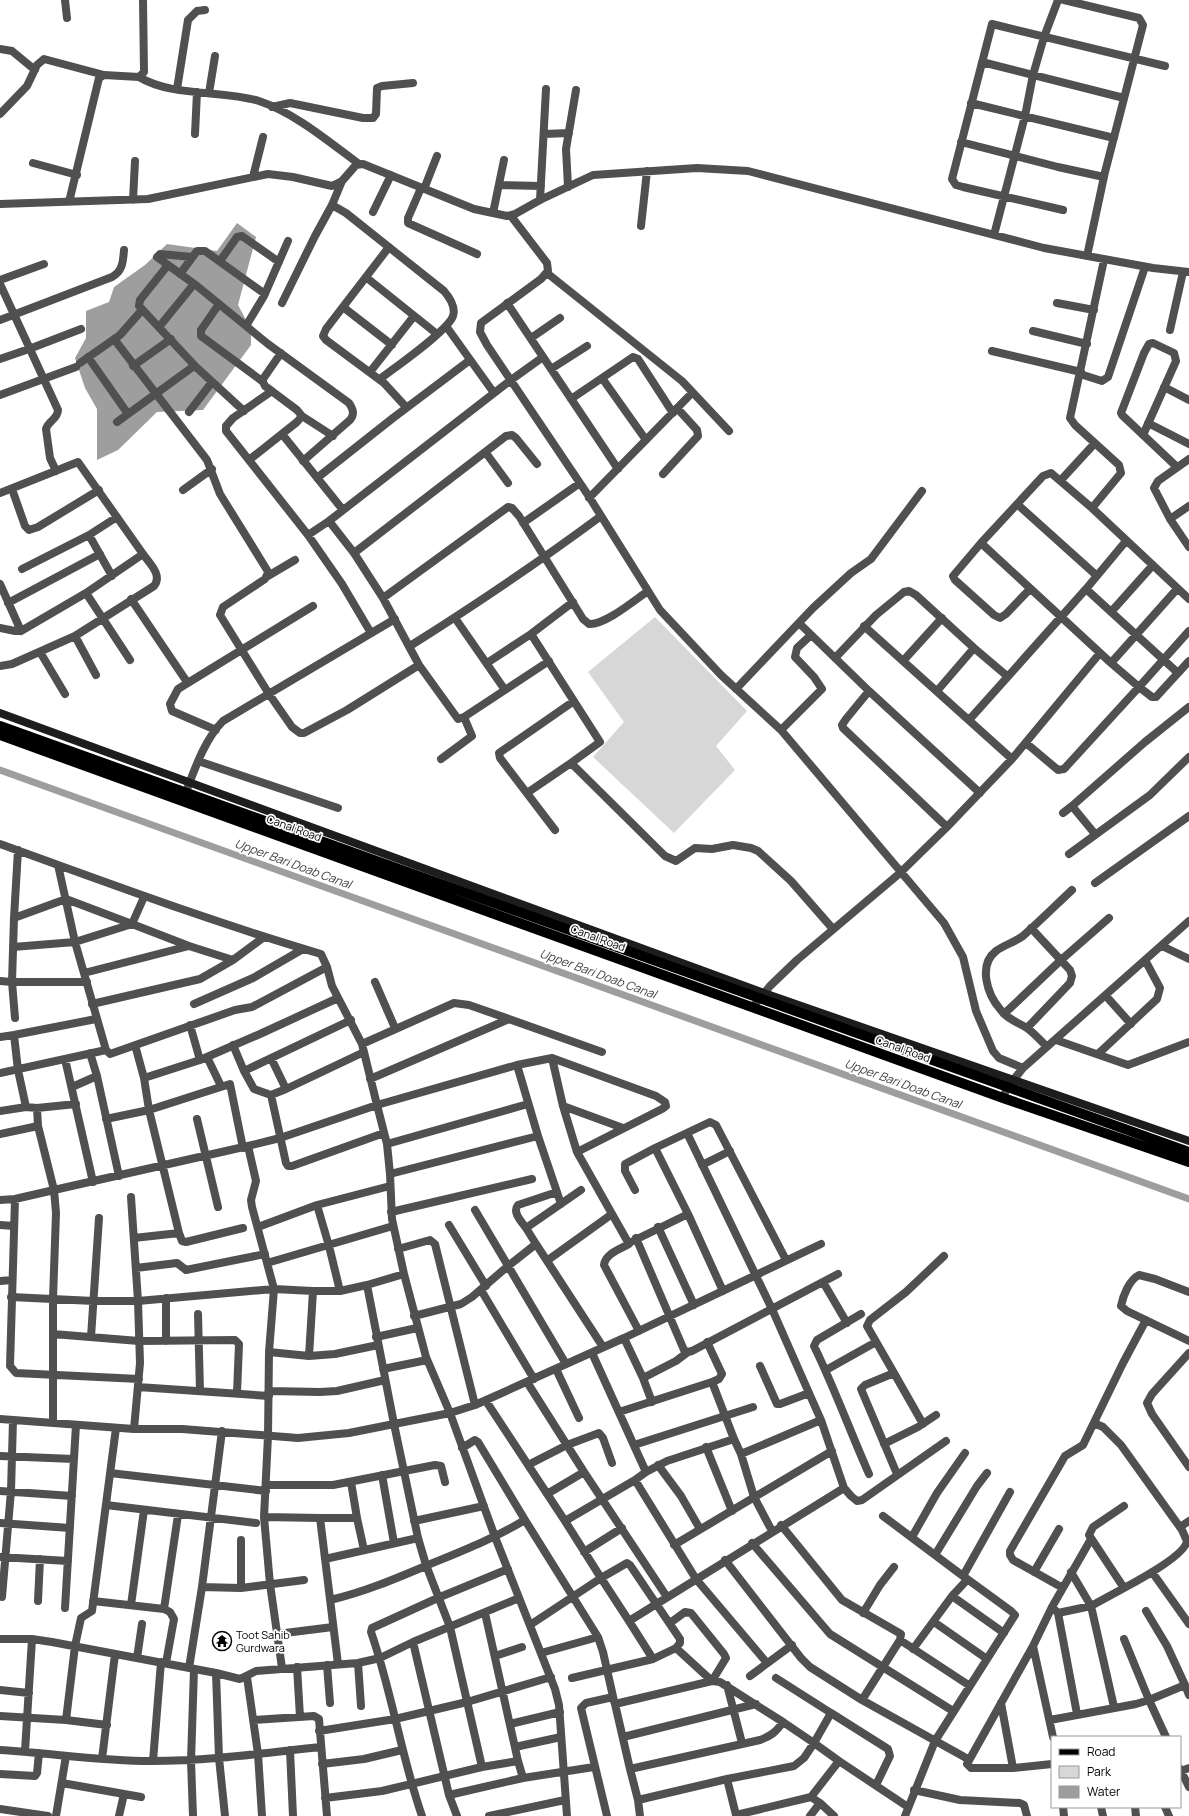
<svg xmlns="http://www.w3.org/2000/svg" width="1189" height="1816" font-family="Manrope,sans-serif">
<rect width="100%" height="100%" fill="#fff"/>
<path fill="#d7d7d7" d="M 655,617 L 747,711 L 716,746 L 735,770 L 674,833 L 593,757 L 624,722 L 588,672 Z"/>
<path fill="#9e9e9e" d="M 237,223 L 256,237 L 238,305 L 251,329 L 251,345 L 203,410 L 157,412 L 118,450 L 97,460 L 97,409 L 85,388 L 75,358 L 86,338 L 86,311 L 109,302 L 114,287 L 145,265 L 167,244 L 217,251 Z"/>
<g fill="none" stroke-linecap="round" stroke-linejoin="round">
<path stroke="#9e9e9e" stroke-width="7" d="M 0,770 L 1189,1199"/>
<path stroke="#505050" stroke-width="8" d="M 65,0 L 67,18
M 1064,0 L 1139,18 L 1143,25 L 1105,172 L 1087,256
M 0,49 L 12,51 L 35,70
M 982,62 L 1124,98
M 139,77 C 172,97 223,90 259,101 C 295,113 328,141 359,164
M 177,89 L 188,20 L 197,11 L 205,10
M 209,93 L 215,56
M 971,103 L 1114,138
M 272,107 L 290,103 L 363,118 L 373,118 L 376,114 L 377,88 L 382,86 L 413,83
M 0,114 L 27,86 L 37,65 L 44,59 L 104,75
M 195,134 L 197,92
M 544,134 L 569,133
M 961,142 L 1058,167 L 1104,177
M 33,163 L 77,175
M 253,177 L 263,137
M 499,185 L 541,186
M 568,187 L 566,149 L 576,90
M 421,188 L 408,218 L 408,223 L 477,254
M 424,189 L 437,156
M 133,200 L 135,161
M 540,200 L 546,89
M 69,202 L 99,78 L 104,75 L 139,77 L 144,72 L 143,0
M 0,204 L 148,199 L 268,174 L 293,177 L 332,186 L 342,181 L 356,165 L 363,164 L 474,209 L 507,216 L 515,214 L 540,200 L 593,175 L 697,168 L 748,171 L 1044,248 L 1153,268 L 1189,272
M 332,205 L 346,213 L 444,291 C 450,298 456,307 453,316 C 448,331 394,368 380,379
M 1063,210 L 963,187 L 956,185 L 952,179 L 992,24 L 1165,66
M 373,212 L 391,175
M 493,213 L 504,160
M 511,216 L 547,263 L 548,271 L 541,279 L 481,323 L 480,332 L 487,345 L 588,495 L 660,610 L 721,675 L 781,730 L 944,923 L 963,957 L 976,1011 L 993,1051 L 999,1058 L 1023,1068
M 641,226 L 647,171
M 994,235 L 1025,116 L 1033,75 L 1044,37 L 1058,0
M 389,247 L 326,329 L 323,336 L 326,340 L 384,383 L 406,407
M 192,257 L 160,254 L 157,257 L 197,286 L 268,344 L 349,403 C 353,409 355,414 350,420 L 303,461
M 220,261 L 237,237 L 242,236 L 279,262
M 168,265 L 140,300 L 139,306 L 196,367 L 244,411
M 547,273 L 682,381 L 729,431
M 180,274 L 197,251 L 205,251 L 265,294
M 367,278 L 437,334
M 0,280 L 44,264
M 0,284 L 58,410 C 58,419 48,421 46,429 L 50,458 L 56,471
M 282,303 L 315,236 L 332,205 L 342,181
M 507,303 L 618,469
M 1057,303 L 1094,310
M 219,304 L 201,330 L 201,336 L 262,381
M 343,307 L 392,345
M 0,320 L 112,277 C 123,271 123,261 124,250
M 246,326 L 264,296 L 288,241
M 446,326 L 494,393
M 159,327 L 194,284
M 1170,330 L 1183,272
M 1033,331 L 1087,344
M 531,338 L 560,318
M 114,339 L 207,460 L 220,494 L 267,570 L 268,573 L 265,579 L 223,607 L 220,615 L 269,694 L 292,727 L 300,733 L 304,733 L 347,710 L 419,665
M 992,351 L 1081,372
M 88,357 L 128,414
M 0,359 L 29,349 L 81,329
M 80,363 L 120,335 L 142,310
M 133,366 L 171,339
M 551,369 L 587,346
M 370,372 L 414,316
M 1080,374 L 1102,381 L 1108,377 L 1145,267
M 602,378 L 646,440
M 1164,387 L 1189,400
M 272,391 L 233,418 L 226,426 L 226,431 L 308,535 L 342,584 L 371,633
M 0,395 L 76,367
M 571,399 L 633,357 L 638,359 L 673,413
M 189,412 L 212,382
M 302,416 L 333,436
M 117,422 L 194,366
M 1148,423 L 1189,444
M 282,434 L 343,510
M 1143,435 L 1176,361 L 1174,353 L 1153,343 L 1149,344 L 1144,353 L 1121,413 L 1122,415 L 1177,467
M 486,453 L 508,483
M 1189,459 L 1158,481 L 1154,488 L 1170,519 L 1189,547
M 249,460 L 297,422 L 302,416 L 297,410 L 265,386 L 263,382 L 263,379 L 281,353
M 663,474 L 698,436 L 697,430 L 677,408
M 317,478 L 393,418 L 470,360
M 1061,480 L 1095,443
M 12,489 L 25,526 L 29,530 L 38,527 L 99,490
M 183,490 L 212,469
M 0,493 L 78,462 L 143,554 L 86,593 L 21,631 L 15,631 L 0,628
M 589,498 L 688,397
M 1017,504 L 1096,575
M 1092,508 L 1121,473 L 1119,465 L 1075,425 L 1070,418 L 1104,260
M 1170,519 L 1189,506
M 329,521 L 354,553 L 383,598
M 523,523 L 580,483
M 89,535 L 112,576
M 308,535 L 329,521 L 511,380 L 543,357
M 981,543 L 953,576 L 955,580 L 994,615 L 1000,618 L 1006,614 L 1030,589
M 354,553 L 506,436 L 512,435 L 516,438 L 537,464
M 22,569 L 89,535 L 117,517
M 268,576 L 295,560
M 0,584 L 21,631
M 1086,589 L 1178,673
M 86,593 L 130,660
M 131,599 L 187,682
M 1189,599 L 1092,508 L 1051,473 L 1043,476 L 981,543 L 1111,663 L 1139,687 L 1189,631
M 8,603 L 100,554
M 1111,612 L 1153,565
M 455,618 L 505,690 L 549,661
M 799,623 L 869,691 L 980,793
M 864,626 L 1012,759
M 531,634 L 600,742 L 571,763 L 665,856 L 676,861 L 695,848 L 712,849 L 733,845 L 751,848 L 758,851 L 791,881 L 833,929
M 75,636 L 96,675
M 410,646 C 475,605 539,562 601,516
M 40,652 L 65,694
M 835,658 L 876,615 L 904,592 L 909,591 L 916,595 L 974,648 L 1007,676
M 903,661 L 942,618
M 487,663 L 531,634 L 573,602
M 1111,663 L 1177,589
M 0,666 L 12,664 L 75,636 L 154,586 C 163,575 149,563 143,554
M 736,689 L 813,608 L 851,573 L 871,559 L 922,491
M 505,690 L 464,717 L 458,719 L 419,665 L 383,598 L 508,507 L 512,508 L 519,516 L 583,619 L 589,624 C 605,625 635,600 648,591
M 869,691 L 846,719 L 842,725 L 843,728 L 947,827
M 937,691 L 974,648
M 969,720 L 1086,589 L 1126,541
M 216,730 L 172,711 L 170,704 L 178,689 L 313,606
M 781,730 L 822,689 L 814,677 L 795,657 L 797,648 L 811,635
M 1026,743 L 1058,770 L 1064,769 L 1139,687 L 1152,697 L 1156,697 L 1189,661
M 441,759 L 472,736 L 464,717
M 198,761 L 338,808
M 186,792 C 195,768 205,739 223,721 L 395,619
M 527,793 L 571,763
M 1063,813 L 1072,806
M 555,830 L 500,758 L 499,753 L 574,701
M 1095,834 L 1072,806 L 1145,742 L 1189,707
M 0,844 C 106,882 212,922 321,954 L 327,967 L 332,986 L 362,1044 L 377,1105 L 517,1065 L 552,1058 L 656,1096 L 665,1102 L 666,1106 L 662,1109 L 577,1152 L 563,1106 L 552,1058
M 1069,854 L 1150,795 L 1189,757
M 58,865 L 75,942 L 106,1050 L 110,1054 L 235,1010 L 252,1007 L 327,967
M 1095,883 L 1189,816
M 14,918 L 18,850
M 1162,946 L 1189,959
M 13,947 L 75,942 L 132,924 L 189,946 L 233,960
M 84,973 L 189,946
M 0,981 L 12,982 L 15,1018
M 87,982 L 12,982 L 14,918 L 66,899 L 132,924 L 144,897
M 375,982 L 395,1028
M 1106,996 L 1131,1024
M 92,1004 L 200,979 L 233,960 L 264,937
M 194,1004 L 253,978 L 303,949
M 753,1007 L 770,986 L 797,960 L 900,873 L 947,827 L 1012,759 L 1100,653
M 1004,1014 L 1061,960 L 1109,918
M 190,1025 L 200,1060 L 144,1078 L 149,1110 L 179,1233 L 182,1241 L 186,1242 L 243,1228
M 1027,1028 L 1070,983 L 1072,976 L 1070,970 L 1031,928
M 0,1037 L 14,1035
M 1056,1040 L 1128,1065 L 1189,1042
M 362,1044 L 454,1003 L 469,1005 L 509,1019
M 135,1045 L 144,1078
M 233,1045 L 244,1071 L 351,1020
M 1047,1047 C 1041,1041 1034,1033 1027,1028 C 1017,1022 1007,1019 1000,1009 C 987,994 978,965 996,951 C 1004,945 1015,942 1023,936 C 1040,921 1056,905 1072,890
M 364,1052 L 286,1089 L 271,1095 L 286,1163 L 288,1166 L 292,1166 L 384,1133
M 90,1053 L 97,1076 L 119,1176
M 1098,1054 L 1157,999 L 1160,988 L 1145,960
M 207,1057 L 221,1086
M 271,1058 L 286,1089
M 65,1059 L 93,1182
M 200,1060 L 260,1034 L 338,998
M 517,1065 L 538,1136 L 561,1204
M 244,1071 L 254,1089 L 271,1095
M 0,1073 L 106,1050
M 370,1079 L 509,1019 L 602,1052
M 72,1087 L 97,1076
M 1003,1098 L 1007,1088 L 1023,1068 L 1189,921
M 563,1106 L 623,1128
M 37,1108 L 76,1104
M 0,1111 L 26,1107
M 106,1119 L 149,1110 L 230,1084 L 243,1148
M 197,1119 L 218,1207
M 687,1133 L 772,1309 L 809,1393 L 821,1420 L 844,1488 L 851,1496 L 857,1501 L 862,1500 L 946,1441
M 0,1134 L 38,1126
M 387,1144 L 528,1104
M 248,1146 L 280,1138 L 377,1105 L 387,1144 L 390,1174 L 392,1219 L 404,1274
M 577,1152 L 629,1244 C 620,1249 605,1254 604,1265 L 639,1331
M 702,1165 L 730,1151
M 390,1174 L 538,1136
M 635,1190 L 625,1171 L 625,1164 L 655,1148
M 15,1199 L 10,1366 L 16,1373 L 139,1379
M 0,1200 L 15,1199 L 54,1190 L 38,1126 L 37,1108 L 26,1107 L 18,1070 L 14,1035 L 96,1019
M 317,1205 L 329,1246 L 340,1291
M 475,1210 L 566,1364
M 391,1212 L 532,1179
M 0,1225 L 14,1226
M 449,1225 L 486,1286
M 258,1227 L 317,1205 L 390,1186
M 658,1227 L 694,1305
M 526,1228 C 521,1221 512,1212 518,1205 L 557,1192
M 134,1238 L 179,1233
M 636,1238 L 684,1350 L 688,1352 L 692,1351 L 838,1274
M 633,1241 L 688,1214
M 536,1244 L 526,1228 L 581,1190
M 398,1249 L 430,1240 L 435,1244 L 475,1405
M 548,1260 L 612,1214
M 267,1263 L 393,1226
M 136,1268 L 177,1263 L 186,1270 L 265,1254
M 0,1281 L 12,1280
M 823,1282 L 847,1323
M 481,1290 L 534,1379
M 313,1291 L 309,1356 L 335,1354 L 378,1345
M 723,1291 L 688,1214 L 655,1148 L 710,1122 L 716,1125 L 786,1260
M 1189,1292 L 1155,1279 L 1139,1275 C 1129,1280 1123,1296 1121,1306 L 1127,1311 L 1189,1341
M 11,1297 L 94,1301 L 138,1301 L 131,1197
M 198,1314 L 200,1391
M 861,1314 L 817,1340 L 814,1346 C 834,1387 850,1431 869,1474
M 414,1316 L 461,1304 L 472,1297 L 508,1266 L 536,1244 L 603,1347
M 53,1334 L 139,1341 L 235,1340 L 239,1344 L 237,1393
M 91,1337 L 99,1218
M 376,1337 L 417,1328
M 624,1338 L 643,1378 L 652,1402
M 166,1341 L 166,1298
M 707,1342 L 722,1374 L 719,1379 L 712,1382
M 269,1352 L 309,1356
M 592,1353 L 646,1472 L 635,1480
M 1189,1353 L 1152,1394 L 1147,1403 L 1152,1414 L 1189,1467
M 760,1366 L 777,1404 L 780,1404 L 809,1393
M 383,1369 L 427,1360
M 556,1369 L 579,1418
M 826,1370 L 876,1342
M 894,1373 L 923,1424
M 643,1378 L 676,1361 L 688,1352
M 527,1382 L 584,1472
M 138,1387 L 269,1396
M 269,1391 L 320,1392 L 337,1391 L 385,1380
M 486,1401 L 565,1521
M 619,1412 L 712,1382 L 734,1439
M 0,1419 L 134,1429 L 182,1429 L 298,1438 L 349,1433 L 394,1424 L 418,1538 L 426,1565 L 450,1627 L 482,1767 L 382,1791 L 325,1798
M 53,1423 L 53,1299 L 56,1213 L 54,1190 L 248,1146 L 256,1181 L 251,1200 L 252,1207 L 274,1289 L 313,1291 L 340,1291 L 367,1285 L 394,1424 L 450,1413 L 426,1357 L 404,1274 L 367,1285
M 1094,1423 L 1103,1427 L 1121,1445 L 1182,1530 L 1187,1541 C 1185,1555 1137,1581 1124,1588
M 134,1429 L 140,1363 L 138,1301 L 274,1289 L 269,1352 L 268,1436 L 264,1517 L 270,1584 L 282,1668
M 884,1444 L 918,1427 L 936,1415
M 634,1445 L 753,1407
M 706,1447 L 732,1511
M 462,1448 L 475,1440 L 478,1442 L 525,1520
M 741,1454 L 821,1420
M 0,1456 L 74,1459
M 528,1465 L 567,1445 L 599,1433 L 603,1438 L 612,1463
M 658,1465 L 681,1496 L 700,1529
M 646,1472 L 667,1461 L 734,1439 L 741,1454 L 754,1497 L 772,1531
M 110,1473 L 266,1491
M 897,1474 L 861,1389 L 865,1385 L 894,1373 L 867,1326 L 870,1320 L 906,1292 L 944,1256
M 382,1475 L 394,1543
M 351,1482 L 357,1518
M 266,1485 L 333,1485 L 435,1465 L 441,1466 L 445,1482
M 0,1491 L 72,1496
M 547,1494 L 584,1472 L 667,1597
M 106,1505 L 256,1523
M 883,1516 L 963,1576 L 1011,1611 L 1015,1615 L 935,1741 L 905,1816
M 264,1517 L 320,1518 L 338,1664
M 320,1518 L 357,1518 L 364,1550
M 414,1521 L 484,1506
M 0,1523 L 70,1528
M 781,1525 L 842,1600 L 901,1634 L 900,1640 L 862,1700
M 1180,1527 L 1189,1521
M 912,1537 L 937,1493 L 965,1453
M 241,1540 L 241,1588
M 752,1543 L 830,1634 L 953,1711
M 674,1545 L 832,1451
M 584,1552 L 622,1528
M 935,1555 L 977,1486 L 987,1473
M 0,1557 L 68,1561
M 325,1559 L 418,1538
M 725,1560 L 801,1658 L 810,1667 L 862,1700 L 968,1759
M 1034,1572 L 1059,1529
M 1071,1572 L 1091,1606 L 1114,1707
M 1152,1572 L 1189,1624
M 963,1576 L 1010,1492
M 202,1587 L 241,1588 L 304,1580
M 1063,1588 L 1013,1560 L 1010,1555 L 1010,1551 L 1065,1456 L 1083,1445 L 1123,1363 L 1146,1320
M 952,1596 L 1004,1633
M 2,1597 L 11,1491 L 13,1420
M 330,1600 C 364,1592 395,1579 428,1565 C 462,1551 493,1539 525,1520 L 598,1637
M 38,1601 L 40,1559
M 93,1601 L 164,1609 L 178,1515
M 131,1605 L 144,1510
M 65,1608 L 76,1425
M 164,1609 L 170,1612 L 174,1619 L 166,1663
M 1055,1610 L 1058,1613 L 1077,1714
M 1146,1611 L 1167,1646 L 1185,1685
M 863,1613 L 880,1585 L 894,1567
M 1058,1613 L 1091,1606 L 1124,1588 L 1089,1535 L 1093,1527 L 1124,1506
M 629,1621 L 601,1578 L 627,1563 L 630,1565 L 680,1639 L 680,1643 L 676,1648
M 934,1622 L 987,1659
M 530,1625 L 601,1578 L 565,1521 L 635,1480 L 696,1579 L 767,1663
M 277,1634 L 333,1627
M 0,1639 L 32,1639 L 52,1642 L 216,1673 L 240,1679 L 256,1671 L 358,1663 L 380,1658 L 413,1642 L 449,1795 L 457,1816
M 1124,1639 L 1149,1700 L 1185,1685 L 1189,1695
M 900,1640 L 970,1686
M 413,1642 L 519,1598
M 1033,1646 L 967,1764 L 971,1768 L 1013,1768 L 1052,1764
M 913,1649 L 952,1596 L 967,1580
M 541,1653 L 598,1637 L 603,1652 L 614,1701
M 495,1656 L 522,1647
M 137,1658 L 142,1624
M 653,1659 L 629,1621 L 844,1488
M 358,1663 L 361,1706
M 327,1665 L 330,1703
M 297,1667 L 300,1717
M 189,1668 L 202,1587 L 222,1431
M 216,1673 L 219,1758 L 225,1816
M 750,1676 L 792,1645
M 247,1677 L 258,1754 L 262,1816
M 572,1678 L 653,1659 L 676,1648 L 712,1681 L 726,1658 L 724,1654 L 691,1613 L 685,1612 L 670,1623
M 727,1685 L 742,1743
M 0,1690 L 29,1693
M 1001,1703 L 1013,1768
M 831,1713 L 888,1749 L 890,1756 L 876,1785
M 0,1716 L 66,1720
M 253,1720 L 314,1716 L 319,1719 L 327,1816
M 1050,1720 L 1136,1704 L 1149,1700 L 1166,1737
M 510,1724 L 560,1712
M 107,1725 L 66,1720 L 75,1646 L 81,1618 L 92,1611 L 116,1428
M 319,1731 L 395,1719 L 467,1702 L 551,1677
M 623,1737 L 756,1704
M 1053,1737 L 1033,1646 L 1052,1607 L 1091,1539
M 515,1747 L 561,1737
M 0,1750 C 50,1753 101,1761 151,1761 C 208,1761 264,1753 320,1747
M 290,1750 L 293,1816
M 25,1751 L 32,1639
M 102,1759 L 115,1654
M 153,1761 L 161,1662
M 518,1761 L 523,1778 L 594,1767
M 322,1764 L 364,1759 L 402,1750
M 482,1767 L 518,1761 L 485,1613
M 630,1769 L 615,1704 L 712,1681 L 720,1682 L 783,1722
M 1180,1769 L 1189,1787
M 1181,1771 L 1189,1768
M 0,1774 L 35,1776 L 37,1773 L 39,1753
M 727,1779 L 794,1766 L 804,1758 L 814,1743 L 839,1761 L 908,1807
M 62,1783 L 141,1797
M 914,1790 L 960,1800 L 1020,1803 L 1024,1805 L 1027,1816
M 449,1795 L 523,1778
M 811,1797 L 839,1761
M 638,1800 L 630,1769 L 760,1740 C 771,1736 776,1732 783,1722 L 814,1743 L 831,1713 L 776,1678
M 1063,1807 L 1064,1816
M 1101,1807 L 1103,1816
M 1135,1807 L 1136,1816
M 1165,1807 L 1169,1816
M 0,1809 L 48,1816
M 56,1816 L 66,1756
M 119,1816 L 124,1794
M 193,1816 L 191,1761 L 194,1669
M 422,1816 C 401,1756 392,1692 371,1632 L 372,1628 L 440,1597 L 508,1569
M 489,1816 L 565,1800
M 567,1816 L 559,1705 L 555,1689 L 495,1537 L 450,1413 L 475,1405 L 624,1338 L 821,1244
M 607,1816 L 581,1708 L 586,1703 L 613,1697
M 640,1816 L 638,1800 L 727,1779 L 736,1815 L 811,1797 L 820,1803
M 810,1816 L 820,1803 L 834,1816"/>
<path stroke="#1d1d1d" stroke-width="8" d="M 0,713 L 764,993 L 1189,1141"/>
<path stroke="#000" stroke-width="10" d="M 0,726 L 1189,1152
M 0,735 L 1003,1098 L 1189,1162"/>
</g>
<defs>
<g id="temple-ring" transform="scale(1)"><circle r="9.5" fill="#fff" stroke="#000" stroke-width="1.5"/><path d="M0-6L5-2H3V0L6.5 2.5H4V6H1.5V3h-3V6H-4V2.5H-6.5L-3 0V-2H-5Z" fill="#000"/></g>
</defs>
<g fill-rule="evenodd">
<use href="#temple-ring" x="222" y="1641"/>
</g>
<g text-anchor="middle" stroke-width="3.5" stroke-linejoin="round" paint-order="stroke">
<g font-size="11" fill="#000" stroke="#fff">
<text transform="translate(294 828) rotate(20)" y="4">Canal Road</text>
<text transform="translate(598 938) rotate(20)" y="4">Canal Road</text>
<text transform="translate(903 1049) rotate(20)" y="4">Canal Road</text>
</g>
<g font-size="11" fill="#000" stroke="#fff" text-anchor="start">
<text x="236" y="1639">Toot Sahib<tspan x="236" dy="13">Gurdwara</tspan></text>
</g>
<g font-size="12" font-style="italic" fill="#3f3f3f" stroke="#fff">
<text transform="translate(293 864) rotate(20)" y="4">Upper Bari Doab Canal</text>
<text transform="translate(598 974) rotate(20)" y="4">Upper Bari Doab Canal</text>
<text transform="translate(903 1084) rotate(20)" y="4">Upper Bari Doab Canal</text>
</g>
</g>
<rect x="1051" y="1736" width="130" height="72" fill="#ffffff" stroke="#999999"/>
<rect x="1059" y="1749" width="20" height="6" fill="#000000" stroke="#999999"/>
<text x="1087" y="1756" font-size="12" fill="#000000">Road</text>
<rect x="1059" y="1766" width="20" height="12" fill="#d7d7d7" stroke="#999999"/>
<text x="1087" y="1776" font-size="12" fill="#000000">Park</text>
<rect x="1059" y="1786" width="20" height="12" fill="#9e9e9e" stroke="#999999"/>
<text x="1087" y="1796" font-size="12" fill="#000000">Water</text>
</svg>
